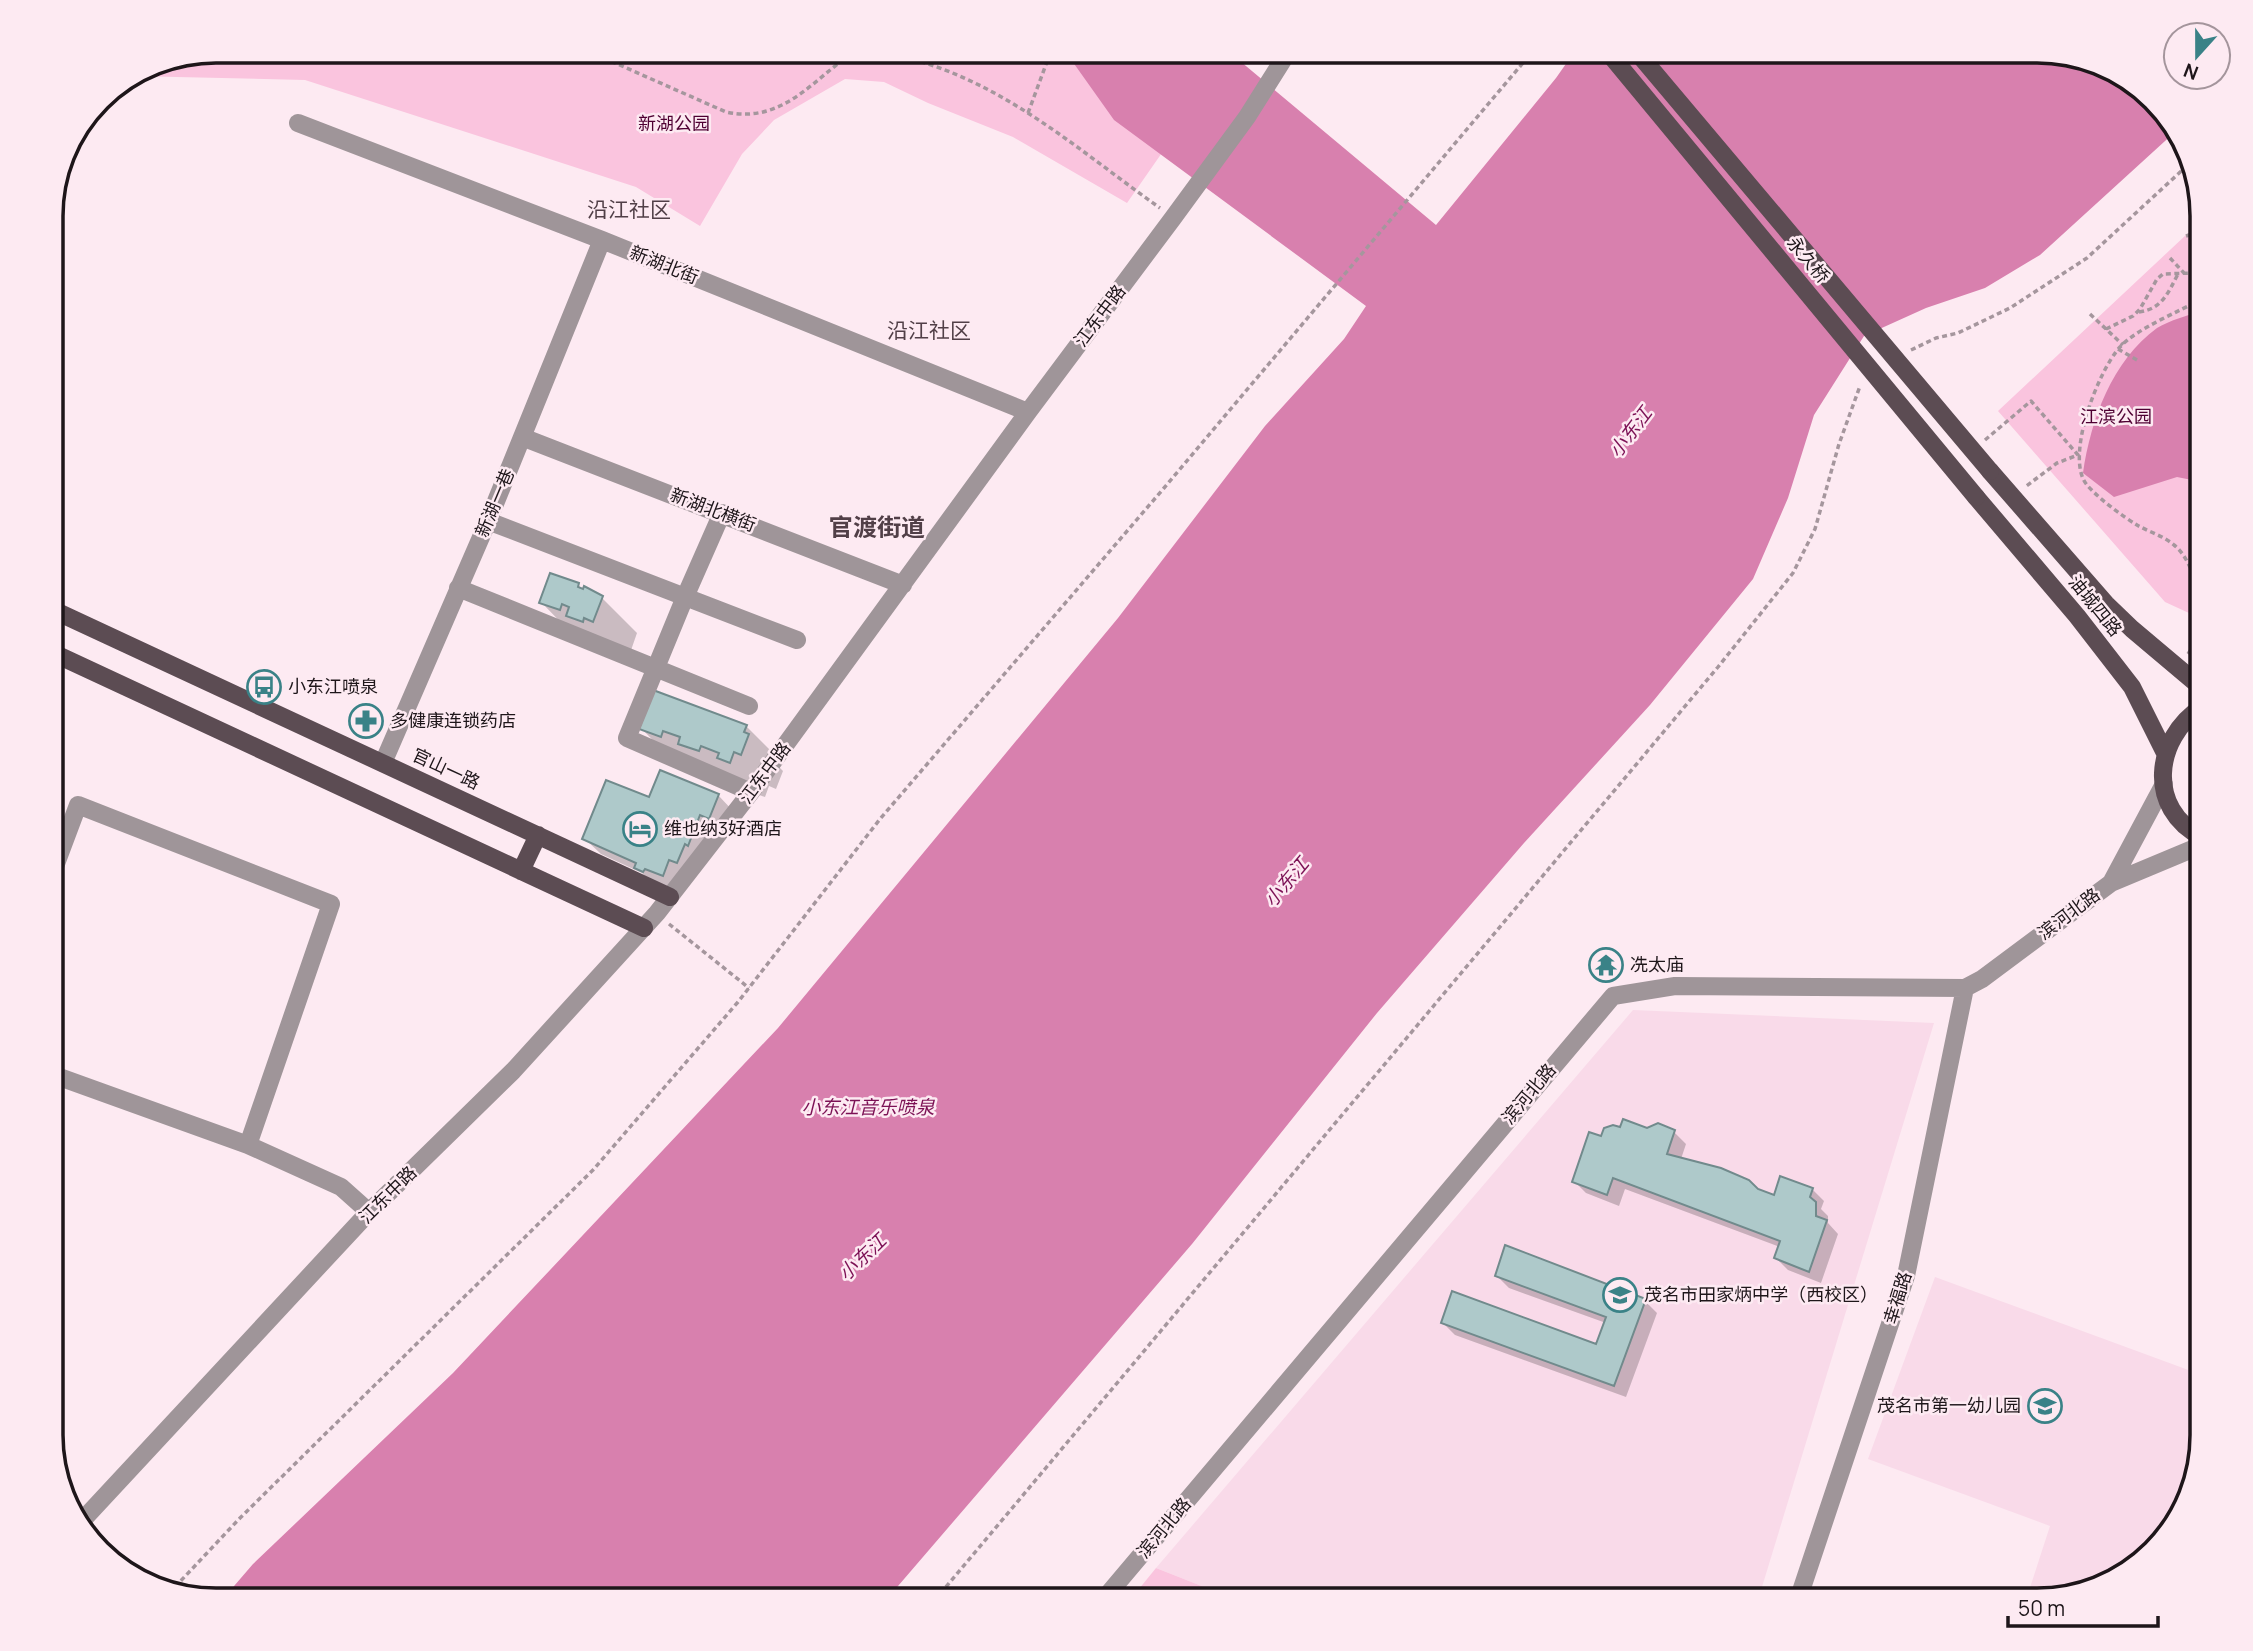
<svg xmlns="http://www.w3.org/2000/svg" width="2253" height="1651" font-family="Manrope,'Noto Sans SC',sans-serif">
<rect width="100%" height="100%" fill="#fdeaf2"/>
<path fill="#f9dae9" d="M 1633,1010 L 1934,1023 L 1758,1600 L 1237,1600 L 1156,1568 Z
M 1935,1277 L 2202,1375 L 2202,1436 L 2168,1535 L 2111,1583 L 2038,1600 L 2026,1600 L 2050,1526 L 1868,1459 Z"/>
<path fill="#fac4de" d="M 216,51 L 1228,51 L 1228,58 L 1127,203 L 1013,137 L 928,103 L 884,82 L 845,79 L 774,120 L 742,154 L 700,226 L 636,187 L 305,80 L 131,76 L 153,63 Z
M 2202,220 L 2202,619 L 2165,602 L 1998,411 Z
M 1156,1568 L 1237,1600 L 1130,1600 Z"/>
<path fill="#d880ae" d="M 1065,51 L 1228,51 L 1436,225 L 1556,78 L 1575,51 L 2038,51 L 2137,85 L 2176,131 L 2040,255 L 1985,288 L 1926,308 L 1864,336 L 1814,415 L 1788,498 L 1753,579 L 1650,705 L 1524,843 L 1377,1013 L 1192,1244 L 886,1600 L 222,1600 L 253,1564 L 453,1373 L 778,1028 L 1118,618 L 1265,426 L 1344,339 L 1366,306 L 1114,120 Z
M 2202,310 L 2202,482 L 2177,477 L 2114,497 L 2083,473 C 2091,419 2112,361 2157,328 C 2170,320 2188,316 2202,310 Z"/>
<path fill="#0003" d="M 578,585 L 584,591 L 602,598 L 637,633 L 629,656 L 576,638 L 541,602 Z
M 746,726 L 781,761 L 779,767 L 783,771 L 776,789 L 769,786 L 765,797 L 676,764 L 641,728 Z
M 718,795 L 734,812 L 679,891 L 653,884 L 642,873 L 601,854 L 584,838 L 650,800 Z
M 1647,1130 L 1674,1132 L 1686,1144 L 1681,1159 L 1775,1197 L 1812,1189 L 1824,1201 L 1821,1209 L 1828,1216 L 1828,1223 L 1838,1234 L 1821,1283 L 1788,1270 L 1776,1258 L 1780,1247 L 1625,1189 L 1619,1206 L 1586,1193 L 1574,1181 L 1601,1138 Z
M 1497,1276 L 1645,1301 L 1657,1313 L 1626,1397 L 1455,1335 L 1443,1323 L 1597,1346 L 1606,1323 L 1509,1288 Z"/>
<path fill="#aec9ca" stroke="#718a8c" stroke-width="2" d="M 550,573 L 579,583 L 578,587 L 583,589 L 584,586 L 603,596 L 593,622 L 584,618 L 583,622 L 566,616 L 569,607 L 562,604 L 560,610 L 539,603 Z
M 653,690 L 747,725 L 744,732 L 749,734 L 741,755 L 734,752 L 730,763 L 717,758 L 719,753 L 701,746 L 699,751 L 678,744 L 680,737 L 663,731 L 661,737 L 639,729 Z
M 660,770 L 719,794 L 709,819 L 700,815 L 688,846 L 685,844 L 677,863 L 669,860 L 663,876 L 645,869 L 643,872 L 634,868 L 636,863 L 582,839 L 606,780 L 649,797 Z
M 1623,1119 L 1647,1128 L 1658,1123 L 1675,1130 L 1667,1154 L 1721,1168 L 1749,1180 L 1758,1189 L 1774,1195 L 1780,1176 L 1813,1188 L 1810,1197 L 1816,1202 L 1816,1216 L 1827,1220 L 1809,1272 L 1774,1258 L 1780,1241 L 1613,1178 L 1607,1195 L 1572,1182 L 1589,1132 L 1601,1136 L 1604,1128 L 1613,1125 L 1620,1127 Z
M 1505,1245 L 1646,1299 L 1614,1386 L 1441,1323 L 1452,1291 L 1596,1344 L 1606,1317 L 1495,1276 Z"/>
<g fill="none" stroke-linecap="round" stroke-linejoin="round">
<path stroke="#a5969d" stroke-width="3.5" stroke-dasharray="5 3.5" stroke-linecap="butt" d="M 588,51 L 726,112 C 782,124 812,81 852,53 C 872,49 892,54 911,59 C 1006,84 1081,152 1160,208
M 840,60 L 844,51
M 1028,113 L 1051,51
M 2186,236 L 2202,231
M 2170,258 L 2184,273
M 2202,268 L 2192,273 L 2202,286
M 2202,299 C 2180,311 2136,329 2120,347 C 2098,371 2064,458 2087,485 C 2098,498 2122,516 2137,525 C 2149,532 2164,536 2174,545 C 2188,556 2192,575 2202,590
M 2139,312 C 2162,309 2168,293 2178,274
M 2090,314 L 2123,345
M 2106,329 L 2133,316 L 2140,309 L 2157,279 L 2163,274 L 2192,273
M 2118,349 L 2137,360
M 1911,350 L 1936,338 L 1958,333 L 2010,308 L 2087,258 L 2190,163
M 1985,440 L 2031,401 L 2078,455 L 2057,463 L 2025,487
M 2188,654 L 2202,633
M 669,924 L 749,988
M 175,1587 L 240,1518 L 593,1170 L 738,1002 L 880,819 L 1164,488 L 1533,51
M 935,1600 L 1718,667 L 1793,573 L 1815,529 L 1839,444 L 1860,386"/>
<path stroke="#9f9599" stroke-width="18" d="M 298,123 L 602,240 L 1028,412
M 522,437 L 903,585
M 722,513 L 685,597 L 627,738 L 751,792
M 488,521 L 797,640
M 458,588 L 749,706
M 383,763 L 488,521 L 602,240
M 51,877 L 78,805 L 331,904 L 248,1145
M 2111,883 L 2164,784
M 51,1074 L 248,1145 L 341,1187 L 369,1212
M 80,1523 L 369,1212 L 513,1071 L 657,913 L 751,792 L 1028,412 L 1173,218 L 1247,117 L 1283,60 L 1286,51
M 1103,1600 L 1613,996 L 1675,986 L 1965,988 L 1982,979 L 2111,883 L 2202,845
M 1798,1600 L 1906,1276 L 1965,988"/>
<path stroke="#5c4c53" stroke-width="18" d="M 1990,471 L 2106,604 L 2132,629 L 2202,688
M 1976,497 L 2077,616 L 2132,687 L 2165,753
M 51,609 L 670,897
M 51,652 L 644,928
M 2202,707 C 2154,738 2146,809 2202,837
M 521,871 L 538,835"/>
<path stroke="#5c4c53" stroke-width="18" d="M 1607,51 L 1976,497
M 1636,51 L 1990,471"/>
</g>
<defs>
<g id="bus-ring" transform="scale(1.75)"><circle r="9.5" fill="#fdeaf2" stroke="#3a8287" stroke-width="1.5"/><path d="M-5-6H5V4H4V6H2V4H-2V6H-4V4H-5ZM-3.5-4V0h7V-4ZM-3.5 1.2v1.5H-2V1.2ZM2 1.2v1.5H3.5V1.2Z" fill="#3a8287"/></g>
<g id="pharmacy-ring" transform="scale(1.75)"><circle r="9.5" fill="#fdeaf2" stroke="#3a8287" stroke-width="1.5"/><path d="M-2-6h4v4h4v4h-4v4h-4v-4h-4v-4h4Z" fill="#3a8287"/></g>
<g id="hotel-ring" transform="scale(1.75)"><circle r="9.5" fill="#fdeaf2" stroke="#3a8287" stroke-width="1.5"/><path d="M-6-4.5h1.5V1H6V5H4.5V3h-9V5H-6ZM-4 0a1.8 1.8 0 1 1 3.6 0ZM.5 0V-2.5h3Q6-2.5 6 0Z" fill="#3a8287"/></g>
<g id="temple-ring" transform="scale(1.75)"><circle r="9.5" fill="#fdeaf2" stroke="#3a8287" stroke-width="1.5"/><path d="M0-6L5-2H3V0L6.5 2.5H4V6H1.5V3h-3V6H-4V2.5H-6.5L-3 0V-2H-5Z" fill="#3a8287"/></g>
<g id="school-ring" transform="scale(1.75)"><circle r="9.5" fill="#fdeaf2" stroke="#3a8287" stroke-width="1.5"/><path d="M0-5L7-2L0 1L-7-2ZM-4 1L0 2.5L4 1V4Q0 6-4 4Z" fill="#3a8287"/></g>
</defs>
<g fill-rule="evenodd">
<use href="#bus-ring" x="264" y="687"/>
<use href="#pharmacy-ring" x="366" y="721"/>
<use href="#hotel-ring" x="640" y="829"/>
<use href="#temple-ring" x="1606" y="965"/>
<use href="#school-ring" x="1620" y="1295"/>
<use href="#school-ring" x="2045" y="1406"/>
</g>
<g text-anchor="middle" stroke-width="5" stroke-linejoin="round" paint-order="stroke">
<g font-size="18" fill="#4f0033" stroke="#fdeaf2">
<text x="674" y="130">新湖公园</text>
<text x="2116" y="423">江滨公园</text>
</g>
<g font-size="18" fill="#1e161a" stroke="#fdeaf2">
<text transform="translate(1808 260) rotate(50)" y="6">永久桥</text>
<text transform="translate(664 265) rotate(22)" y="6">新湖北街</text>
<text transform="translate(1100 316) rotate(-53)" y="6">江东中路</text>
<text transform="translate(495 503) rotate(-67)" y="6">新湖一巷</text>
<text transform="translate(713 510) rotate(21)" y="6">新湖北横街</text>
<text transform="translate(2095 606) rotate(51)" y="6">油城四路</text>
<text transform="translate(446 769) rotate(25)" y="6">官山一路</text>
<text transform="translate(765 773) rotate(-53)" y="6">江东中路</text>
<text transform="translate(2069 914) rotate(-37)" y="6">滨河北路</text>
<text transform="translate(1529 1094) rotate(-50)" y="6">滨河北路</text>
<text transform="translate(388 1195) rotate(-45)" y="6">江东中路</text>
<text transform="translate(1898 1298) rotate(-73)" y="6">幸福路</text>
<text transform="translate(1164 1528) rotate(-50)" y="6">滨河北路</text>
</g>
<g font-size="18" fill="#1e161a" stroke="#fdeaf2" text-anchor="start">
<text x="288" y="693">小东江喷泉</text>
<text x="390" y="727">多健康连锁药店</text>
<text x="664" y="835">维也纳3好酒店</text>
<text x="1630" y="971">冼太庙</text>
<text x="1644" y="1301">茂名市田家炳中学（西校区）</text>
<text x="2021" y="1412" text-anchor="end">茂名市第一幼儿园</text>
</g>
<g font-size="19" font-style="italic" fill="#7c1155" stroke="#fdeaf2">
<text transform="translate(1630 432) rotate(-53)" y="7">小东江</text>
<text transform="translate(1286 882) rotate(-50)" y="7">小东江</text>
<text x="868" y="1114">小东江音乐喷泉</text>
<text transform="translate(862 1257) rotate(-44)" y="7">小东江</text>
</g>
<g font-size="21" fill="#513f47" stroke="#fdeaf2">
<text x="629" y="217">沿江社区</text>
<text x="929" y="338">沿江社区</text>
</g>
<g font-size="24" font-weight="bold" fill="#513f47" stroke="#fdeaf2">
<text x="877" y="536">官渡街道</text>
</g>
</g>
<path d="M0 0H2253V1651H0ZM216 63H2037A153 153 0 0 1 2190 216V1435A153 153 0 0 1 2037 1588H216A153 153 0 0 1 63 1435V216A153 153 0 0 1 216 63Z" fill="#fdeaf2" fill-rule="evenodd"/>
<path fill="none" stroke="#1e161a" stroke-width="3.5" d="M216 63H2037A153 153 0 0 1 2190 216V1435A153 153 0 0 1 2037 1588H216A153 153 0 0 1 63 1435V216A153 153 0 0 1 216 63Z"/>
<g transform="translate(2197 56) rotate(201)"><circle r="33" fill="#fdeaf2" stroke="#a4959c" stroke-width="2"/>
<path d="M0-5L12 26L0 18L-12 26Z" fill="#3a8287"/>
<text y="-10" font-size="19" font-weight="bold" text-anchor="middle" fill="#1e161a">N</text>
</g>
<path d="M2008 1616v10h150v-10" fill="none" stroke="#1e161a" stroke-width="3.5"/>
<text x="2018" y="1616" font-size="21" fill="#1e161a" stroke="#fdeaf2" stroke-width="5" paint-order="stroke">50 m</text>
</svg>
